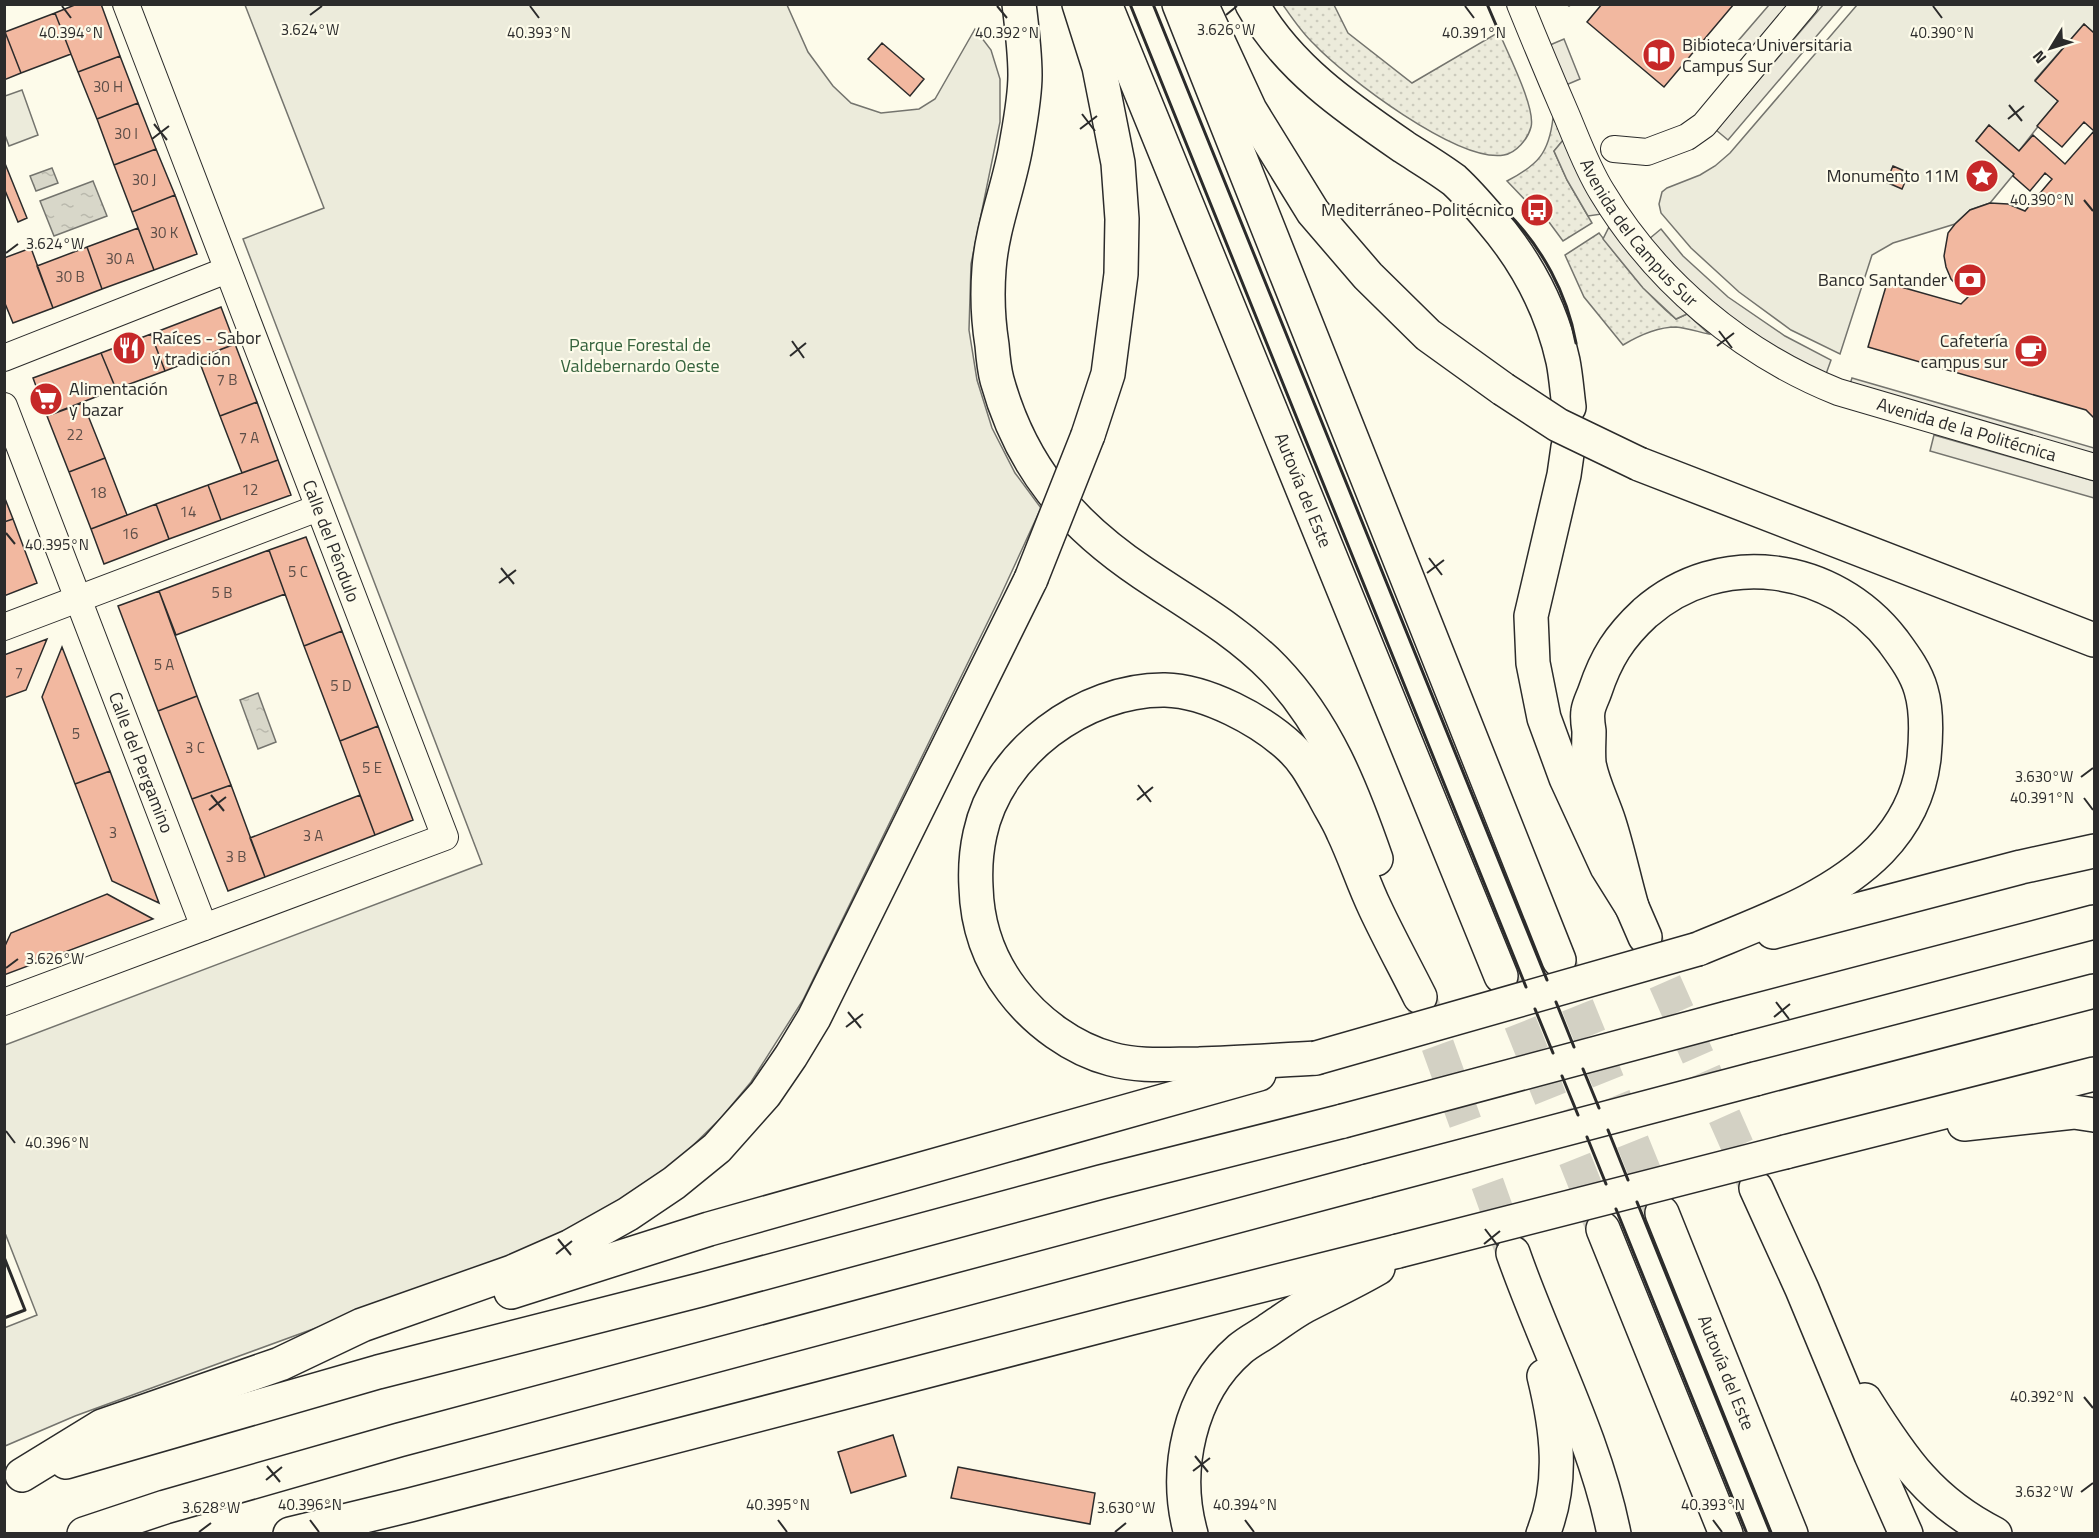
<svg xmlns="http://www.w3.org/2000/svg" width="2099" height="1538" font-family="'Titillium Web',sans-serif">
<defs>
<pattern id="grass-dots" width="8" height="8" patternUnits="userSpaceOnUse" patternTransform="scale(1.5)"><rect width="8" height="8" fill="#ecebdb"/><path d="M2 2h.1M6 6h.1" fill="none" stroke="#cbcabc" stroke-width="1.8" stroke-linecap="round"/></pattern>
<pattern id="water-ripples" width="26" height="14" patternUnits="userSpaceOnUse" patternTransform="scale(1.5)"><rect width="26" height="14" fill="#d8d7c9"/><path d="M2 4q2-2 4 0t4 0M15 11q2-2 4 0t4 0" fill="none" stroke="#bab9ad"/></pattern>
</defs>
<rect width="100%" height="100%" fill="#fdfbea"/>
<path fill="url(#grass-dots)" stroke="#74746e" stroke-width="1.5" d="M 1283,5 L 1334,5 L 1348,33 L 1412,83 L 1499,32 C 1507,52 1536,108 1531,127 C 1528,139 1516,153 1504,155 C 1458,163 1345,77 1314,44 C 1302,33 1292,18 1283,5 Z
M 1553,118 L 1564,139 L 1554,151 L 1567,180 L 1592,223 L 1563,241 L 1546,218 L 1550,214 L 1537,197 L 1528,203 L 1507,181 C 1538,165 1549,153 1553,118 Z
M 1599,233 C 1623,264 1646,294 1676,319 L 1687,314 L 1709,334 C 1699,332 1687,328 1676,327 C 1658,327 1638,336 1623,345 L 1584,297 L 1565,255 Z"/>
<path fill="#ecebdb" stroke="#74746e" stroke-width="1.5" d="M 245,5 L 787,5 L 808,52 L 833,86 L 851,103 L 881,113 L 919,109 L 935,99 L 975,29 L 991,50 L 1000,79 L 1000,122 L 971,264 L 969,330 L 977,380 L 992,428 L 1015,473 L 1041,508 L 1000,597 L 803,1000 L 751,1082 L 721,1118 L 677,1161 L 622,1202 L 565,1234 L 502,1260 L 75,1416 L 5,1446 L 4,1328 L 37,1315 L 5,1233 L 5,1045 L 482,864 L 243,239 L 324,208 Z
M 1857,5 L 2094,5 L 2094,33 L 2084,24 L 2035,80 L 2058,101 L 2019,151 L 1989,125 L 1976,141 L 2014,174 L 1990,203 L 1970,210 L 1955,224 L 1893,243 L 1872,255 L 1840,354 L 1791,330 L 1739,292 L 1691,248 L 1661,213 L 1659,204 L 1662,192 L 1667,188 L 1700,175 L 1715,166 L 1730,153 Z
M 22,90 L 38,135 L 9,146 L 5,135 L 5,96 Z"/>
<path fill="#eceadb" stroke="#74746e" stroke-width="1.5" d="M 1769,5 L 1788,5 L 1750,50 L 1738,41 Z
M 1823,5 L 1843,5 L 1728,140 L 1716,130 Z
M 1564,39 L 1580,79 L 1566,85 L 1550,45 Z
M 1564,139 L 1602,214 L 1588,216 L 1567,180 L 1554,151 Z
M 1610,225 L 1641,266 L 1687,314 L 1676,319 L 1643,288 L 1603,239 Z
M 1661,229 L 1683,256 L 1728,297 L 1785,336 L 1831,360 L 1826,374 L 1787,356 L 1733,320 L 1690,283 L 1649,239 Z
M 1852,378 L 2094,448 L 2094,454 L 1850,384 Z
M 1934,435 L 2094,481 L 2094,498 L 1930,451 Z"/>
<path fill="url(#water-ripples)" stroke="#74746e" stroke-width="1.5" d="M 52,168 L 58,183 L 36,191 L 30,176 Z
M 93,181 L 107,216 L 54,236 L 40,201 Z
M 258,693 L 276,742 L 258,749 L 240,700 Z"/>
<path fill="#f2b8a0" stroke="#2b2b2b" stroke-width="1.5" d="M 77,4 L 101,4 L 120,56 L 78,72 L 55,13 Z
M 1602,4 L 1734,4 L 1664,87 L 1587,22 Z
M 55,13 L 71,54 L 21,73 L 5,32 Z
M 2084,24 L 2094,33 L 2094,418 L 2086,410 L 1868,347 L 1887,283 L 1961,304 L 1968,297 L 1951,279 L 1946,267 L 1944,256 L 1948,233 L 1955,224 L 1970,210 L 1990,203 L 2008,204 L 2025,211 L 2052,179 L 2045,173 L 2030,191 L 2013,176 L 2014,174 L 1976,141 L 1989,125 L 2019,151 L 2033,135 L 2065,164 L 2094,131 L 2084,122 L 2062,147 L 2037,126 L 2058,101 L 2035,81 Z
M 5,32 L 21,73 L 4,80 L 4,33 Z
M 882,43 L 924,79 L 910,96 L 868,59 Z
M 120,56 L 138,103 L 97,119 L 78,72 Z
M 138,103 L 156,149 L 114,165 L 97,119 Z
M 156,149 L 175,195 L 132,212 L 114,165 Z
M 4,161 L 27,218 L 18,222 L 4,188 Z
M 1893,166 L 1909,173 L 1902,189 L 1886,182 Z
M 175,195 L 197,254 L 154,270 L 132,212 Z
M 138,228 L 154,270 L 102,289 L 87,247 Z
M 87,247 L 102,289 L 53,308 L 37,266 Z
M 31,248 L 53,308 L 13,323 L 4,301 L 4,258 Z
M 221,307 L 235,344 L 165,371 L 151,334 Z
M 151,334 L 165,371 L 116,389 L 101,353 Z
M 235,344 L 257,402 L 220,416 L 198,358 Z
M 101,353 L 116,389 L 47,416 L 33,378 Z
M 257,402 L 278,460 L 242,473 L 220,416 Z
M 83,403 L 105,458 L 69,472 L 47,416 Z
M 105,458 L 127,515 L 91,529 L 69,472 Z
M 278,460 L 291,495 L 221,520 L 208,485 Z
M 208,485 L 221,520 L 169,539 L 156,504 Z
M 4,496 L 13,519 L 4,522 Z
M 156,504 L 169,539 L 104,564 L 91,529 Z
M 13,519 L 37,583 L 4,596 L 4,522 Z
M 306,537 L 342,631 L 304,646 L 269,550 Z
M 269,550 L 285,594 L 176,635 L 159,591 Z
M 159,591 L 197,696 L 158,711 L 118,606 Z
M 342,631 L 378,726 L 340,741 L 304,646 Z
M 47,639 L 26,690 L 4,698 L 4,655 Z
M 62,647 L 110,771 L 75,784 L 42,697 Z
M 197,696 L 231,785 L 192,799 L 158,711 Z
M 378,726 L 413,820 L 375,835 L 340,741 Z
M 110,771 L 159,903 L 112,881 L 75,784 Z
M 231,785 L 265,877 L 228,891 L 192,799 Z
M 360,795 L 375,835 L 265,877 L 250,838 Z
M 107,894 L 153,919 L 4,975 L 4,948 L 11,933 Z
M 893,1435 L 906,1476 L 851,1493 L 838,1452 Z
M 958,1467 L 1095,1493 L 1090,1524 L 951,1498 Z"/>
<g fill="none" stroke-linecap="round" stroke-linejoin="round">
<path stroke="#d3d1c4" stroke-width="33" stroke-dasharray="33 16" stroke-linecap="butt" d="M 1645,937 L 1756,1188
M 1559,960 L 1661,1212
M 1502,977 L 1602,1227
M 1421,999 L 1512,1252"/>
<g stroke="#2b2b2b" stroke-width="28">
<g id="minor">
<path id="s1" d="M 1520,4 C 1535,41 1550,77 1566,114 C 1577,140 1587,168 1602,192 C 1656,282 1741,353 1838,392 L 2094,467"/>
<path d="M 1614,149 L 1647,152 L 1687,137 L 1704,125 L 1805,4"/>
<path d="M 4,358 L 227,270"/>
<path id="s2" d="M 4,406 L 204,927"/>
<path d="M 4,627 L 318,508"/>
<path d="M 4,1002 L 445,837 L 126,4"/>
</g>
</g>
<g stroke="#2b2b2b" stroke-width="36">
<g id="highway">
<path d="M 1019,4 C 1022,28 1025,52 1025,75 C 1025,98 1020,123 1016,146 C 1009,187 992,227 989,269 C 987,295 988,320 992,345 C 993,357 994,369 997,380 C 1021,467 1070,524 1143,573 C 1189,604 1236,630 1274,669 C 1326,723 1352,790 1376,859"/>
<path d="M 1079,4 L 1099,67 L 1118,163 L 1122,219 L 1121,274 L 1108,374 L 1088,435"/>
<path id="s3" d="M 1105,4 L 1501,976"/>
<path d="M 1179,4 L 1559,960"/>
<path d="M 1201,4 L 1250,110 L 1313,212 L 1368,276 L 1428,335 L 1503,389"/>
<path d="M 1252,4 C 1287,67 1347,108 1404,147 C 1421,158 1438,168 1454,180 C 1467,192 1480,207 1491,220 C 1527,262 1551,307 1563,361 C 1566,376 1567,392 1569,407"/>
<path d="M 1568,447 L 1564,475 L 1531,616 L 1533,663 L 1544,718 L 1566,778 L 1607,867 L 1632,907 L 1645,937"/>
<path d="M 1639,464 L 2094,640"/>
<path d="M 1632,907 C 1624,879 1618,850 1609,822 C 1603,803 1592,782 1589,763 C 1588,752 1589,742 1589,731 C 1588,725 1587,717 1588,711 C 1589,704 1593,697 1595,691 C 1606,658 1619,637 1645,613 C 1720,547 1833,563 1893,641 C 1904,656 1916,672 1921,690 C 1927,710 1926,738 1924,758 C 1920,793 1905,824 1880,850 C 1832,899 1760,923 1698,949"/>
<path d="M 1773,932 L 2021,867 L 2094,851"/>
<path d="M 1728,1018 L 2094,922"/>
<path d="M 1316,1058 C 1277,1060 1238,1063 1199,1064 C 1169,1064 1140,1067 1111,1059 C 1073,1049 1036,1022 1012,990 C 989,960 977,924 976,887 C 975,869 976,852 980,834 C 997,753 1084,689 1165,690 C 1207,691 1261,720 1291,748 C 1306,762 1314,779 1324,796 C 1330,808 1338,820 1343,832 C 1355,857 1363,883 1375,908 C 1389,938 1405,967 1420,997"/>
<path d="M 1755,1079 L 2094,991"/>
<path d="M 1964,1124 L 2074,1112 L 2094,1115"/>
<path d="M 1785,1152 L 2094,1074"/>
<path d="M 1756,1188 L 1802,1289 L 1871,1455 L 1906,1534"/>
<path id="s4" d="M 1662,1213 L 1791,1534"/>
<path d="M 1603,1229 L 1726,1534"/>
<path d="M 1513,1253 C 1545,1345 1595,1438 1614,1534"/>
<path d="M 511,1292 L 709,1229 L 1259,1074"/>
<path d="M 1865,1400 C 1902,1459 1931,1502 1995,1534"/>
<path d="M 66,1462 L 378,1372 L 700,1290 L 1101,1182 L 1343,1121"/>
<path d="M 22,1475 L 102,1426 L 280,1364 L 362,1325 L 512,1272 L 571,1246 L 628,1214 L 674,1183 L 717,1148 L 765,1094 L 791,1056 L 814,1018 L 1031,579"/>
<path d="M 84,1534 L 165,1507 L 399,1440 L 1368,1181"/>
<path d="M 290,1534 L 410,1505 L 1131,1318 L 1398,1251"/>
<path d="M 1191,1534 C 1173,1471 1189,1393 1240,1349 C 1248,1342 1258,1337 1267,1331 C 1279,1323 1292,1313 1305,1306 C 1330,1293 1354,1282 1378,1268"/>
<path d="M 1543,1534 C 1564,1482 1557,1429 1544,1376"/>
</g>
</g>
<use href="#minor" stroke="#fdfbea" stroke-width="26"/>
<use href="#highway" stroke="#fdfbea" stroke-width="33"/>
<g stroke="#2b2b2b" stroke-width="36" stroke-linecap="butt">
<path id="highway-bridge" d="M 1503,389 L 1558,425 L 1639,464
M 1031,579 L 1088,435
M 1316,1058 L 1698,949
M 1343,1121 L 1728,1018
M 1368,1181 L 1755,1079
M 1398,1251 L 1785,1152"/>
</g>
<use href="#highway-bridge" stroke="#fdfbea" stroke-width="33"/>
<path stroke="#2b2b2b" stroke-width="3" d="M 1130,4 L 1526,987
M 1153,4 L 1547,980
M 1487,4 L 1499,32
M 1569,5 L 1569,4
M 1506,211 C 1542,247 1567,293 1576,343
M 1556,1002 L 1574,1047
M 1535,1009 L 1553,1053
M 1583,1069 L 1599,1108
M 1562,1076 L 1578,1115
M 1608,1130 L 1628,1180
M 1587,1137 L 1606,1184
M 1637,1202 L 1771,1534
M 1616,1209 L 1747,1534
M 4,1257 L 25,1310 L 4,1318"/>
</g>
<path fill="none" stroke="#2b2b2b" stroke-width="2" d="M 62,6 L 71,18M 530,6 L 539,18M 997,6 L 1007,18M 1465,6 L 1474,18M 1933,6 L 1942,18M 310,15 L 322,6M 1226,15 L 1237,6M 2009,105 L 2022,121M 1082,114 L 1095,131M 2008,119 L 2024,106M 154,124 L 167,140M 1080,129 L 1097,116M 152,139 L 169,126M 2084,200 L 2093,211M 6,253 L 18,244M 1719,331 L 1732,348M 792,341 L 804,358M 1717,346 L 1734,333M 790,356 L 806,343M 6,533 L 15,544M 1429,558 L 1442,575M 501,568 L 514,584M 1427,573 L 1444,560M 499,583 L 516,570M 2081,777 L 2093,768M 1138,785 L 1151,802M 211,795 L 224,811M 2084,798 L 2093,810M 1137,800 L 1153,787M 209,810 L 226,797M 6,968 L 18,959M 1776,1002 L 1789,1019M 848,1012 L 861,1028M 1774,1017 L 1790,1004M 846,1027 L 863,1014M 6,1131 L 15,1143M 1485,1229 L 1498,1246M 558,1239 L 571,1255M 1484,1244 L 1500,1231M 556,1254 L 572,1241M 2084,1397 L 2093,1408M 1195,1456 L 1208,1472M 267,1466 L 280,1482M 1193,1471 L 1210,1458M 266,1480 L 282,1467M 2081,1492 L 2093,1483M 310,1520 L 319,1532M 778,1520 L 787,1532M 1245,1520 L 1254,1532M 1713,1520 L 1722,1532M 199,1532 L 211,1523M 1115,1532 L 1126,1523"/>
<defs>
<g id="library-disc" transform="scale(1.725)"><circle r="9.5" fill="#c62828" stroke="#fdfbea"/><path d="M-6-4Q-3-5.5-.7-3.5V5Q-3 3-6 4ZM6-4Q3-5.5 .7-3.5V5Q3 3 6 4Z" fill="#fff"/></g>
<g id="sight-disc" transform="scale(1.725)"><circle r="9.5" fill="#c62828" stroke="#fdfbea"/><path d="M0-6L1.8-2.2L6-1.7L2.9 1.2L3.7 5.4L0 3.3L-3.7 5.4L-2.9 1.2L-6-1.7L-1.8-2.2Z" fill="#fff"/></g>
<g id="bus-disc" transform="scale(1.725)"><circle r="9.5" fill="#c62828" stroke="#fdfbea"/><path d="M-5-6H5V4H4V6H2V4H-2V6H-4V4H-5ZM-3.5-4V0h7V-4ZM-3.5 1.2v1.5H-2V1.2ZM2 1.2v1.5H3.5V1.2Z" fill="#fff"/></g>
<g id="bank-disc" transform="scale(1.725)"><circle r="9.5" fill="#c62828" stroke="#fdfbea"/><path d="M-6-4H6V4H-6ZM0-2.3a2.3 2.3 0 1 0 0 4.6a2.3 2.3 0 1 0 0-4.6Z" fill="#fff"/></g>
<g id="restaurant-disc" transform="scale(1.725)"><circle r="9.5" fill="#c62828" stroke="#fdfbea"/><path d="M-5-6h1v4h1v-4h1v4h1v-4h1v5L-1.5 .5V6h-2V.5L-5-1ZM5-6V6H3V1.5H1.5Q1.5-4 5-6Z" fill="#fff"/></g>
<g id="cafe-disc" transform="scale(1.725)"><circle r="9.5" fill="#c62828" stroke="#fdfbea"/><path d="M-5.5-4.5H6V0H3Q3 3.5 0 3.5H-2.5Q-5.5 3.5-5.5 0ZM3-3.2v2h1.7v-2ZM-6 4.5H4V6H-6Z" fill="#fff"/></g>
<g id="supermarket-disc" transform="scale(1.725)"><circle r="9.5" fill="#c62828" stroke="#fdfbea"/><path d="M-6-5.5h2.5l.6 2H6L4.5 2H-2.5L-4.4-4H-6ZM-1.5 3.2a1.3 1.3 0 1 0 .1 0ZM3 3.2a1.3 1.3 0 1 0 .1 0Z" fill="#fff"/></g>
</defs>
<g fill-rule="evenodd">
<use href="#library-disc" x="1659" y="55"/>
<use href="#sight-disc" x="1982" y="176"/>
<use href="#bus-disc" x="1537" y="210"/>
<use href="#bank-disc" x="1970" y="280"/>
<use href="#restaurant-disc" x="129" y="348"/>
<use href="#cafe-disc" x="2031" y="351"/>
<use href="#supermarket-disc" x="46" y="399"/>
</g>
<g text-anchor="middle" stroke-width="4.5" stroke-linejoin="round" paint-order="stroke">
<g font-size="15" fill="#5d4e48">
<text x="108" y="92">30 H</text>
<text x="126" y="139">30 I</text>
<text x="144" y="185">30 J</text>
<text x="164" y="238">30 K</text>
<text x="120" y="264">30 A</text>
<text x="70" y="282">30 B</text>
<text x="227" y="385">7 B</text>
<text x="75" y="440">22</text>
<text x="249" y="443">7 A</text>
<text x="250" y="495">12</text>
<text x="98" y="498">18</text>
<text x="188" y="517">14</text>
<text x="130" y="539">16</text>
<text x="298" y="577">5 C</text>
<text x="222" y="598">5 B</text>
<text x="164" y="670">5 A</text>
<text x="19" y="678">7</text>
<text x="341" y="691">5 D</text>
<text x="76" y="739">5</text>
<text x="195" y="753">3 C</text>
<text x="372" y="773">5 E</text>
<text x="113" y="838">3</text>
<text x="313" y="841">3 A</text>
<text x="236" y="862">3 B</text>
</g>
<g font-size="18" fill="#2b2b2b" stroke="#fdfbea" text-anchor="end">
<text x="1682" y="51" text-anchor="start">Bibioteca Universitaria<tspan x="1682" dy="21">Campus Sur</tspan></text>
<text x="1959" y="182">Monumento 11M</text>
<text x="1514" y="216">Mediterráneo-Politécnico</text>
<text x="1947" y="286">Banco Santander</text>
<text x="152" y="344" text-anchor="start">Raíces - Sabor<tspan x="152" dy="21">y tradición</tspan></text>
<text x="2008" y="347">Cafetería<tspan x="2008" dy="21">campus sur</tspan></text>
<text x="69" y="395" text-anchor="start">Alimentación<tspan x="69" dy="21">y bazar</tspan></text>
</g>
<g font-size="18" fill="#2b2b2b" stroke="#fdfbea">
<text dy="6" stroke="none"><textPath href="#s1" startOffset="260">Avenida del Campus Sur</textPath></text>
<text dy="6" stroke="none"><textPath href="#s1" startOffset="654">Avenida de la Politécnica</textPath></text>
<text dy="6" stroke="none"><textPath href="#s3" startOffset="525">Autovía del Este</textPath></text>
<text transform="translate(331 541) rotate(69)" y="6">Calle del Péndulo</text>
<text dy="6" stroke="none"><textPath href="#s2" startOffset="382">Calle del Pergamino</textPath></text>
<text dy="6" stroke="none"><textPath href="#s4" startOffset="172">Autovía del Este</textPath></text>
</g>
<g font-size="18" fill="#34623c" stroke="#fdfbea">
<text x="640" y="351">Parque Forestal de<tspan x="640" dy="21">Valdebernardo Oeste</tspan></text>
</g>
</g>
<g font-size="15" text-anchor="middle" fill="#2b2b2b" stroke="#fdfbea" stroke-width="4.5" stroke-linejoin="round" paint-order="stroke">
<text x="310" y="35">3.624°W</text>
<text x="1226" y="35">3.626°W</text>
<text x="71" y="38">40.394°N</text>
<text x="539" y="38">40.393°N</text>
<text x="1007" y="38">40.392°N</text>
<text x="1474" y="38">40.391°N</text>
<text x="1942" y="38">40.390°N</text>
<text x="2042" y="205">40.390°N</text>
<text x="55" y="249">3.624°W</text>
<text x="57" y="550">40.395°N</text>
<text x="2044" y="782">3.630°W</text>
<text x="2042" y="803">40.391°N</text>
<text x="55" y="964">3.626°W</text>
<text x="57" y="1148">40.396°N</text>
<text x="2042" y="1402">40.392°N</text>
<text x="2044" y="1497">3.632°W</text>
<text x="310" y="1510">40.396°N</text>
<text x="778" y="1510">40.395°N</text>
<text x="1245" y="1510">40.394°N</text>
<text x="1713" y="1510">40.393°N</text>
<text x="211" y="1513">3.628°W</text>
<text x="1126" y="1513">3.630°W</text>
</g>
<rect width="2099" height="1538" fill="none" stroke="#2b2b2b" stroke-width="12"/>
<g transform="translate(2051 48) rotate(232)" stroke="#fdfbea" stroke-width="4.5" paint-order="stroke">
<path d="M0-4.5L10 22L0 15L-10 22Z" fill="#2b2b2b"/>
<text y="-9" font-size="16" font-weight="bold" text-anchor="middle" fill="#2b2b2b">N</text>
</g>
</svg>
